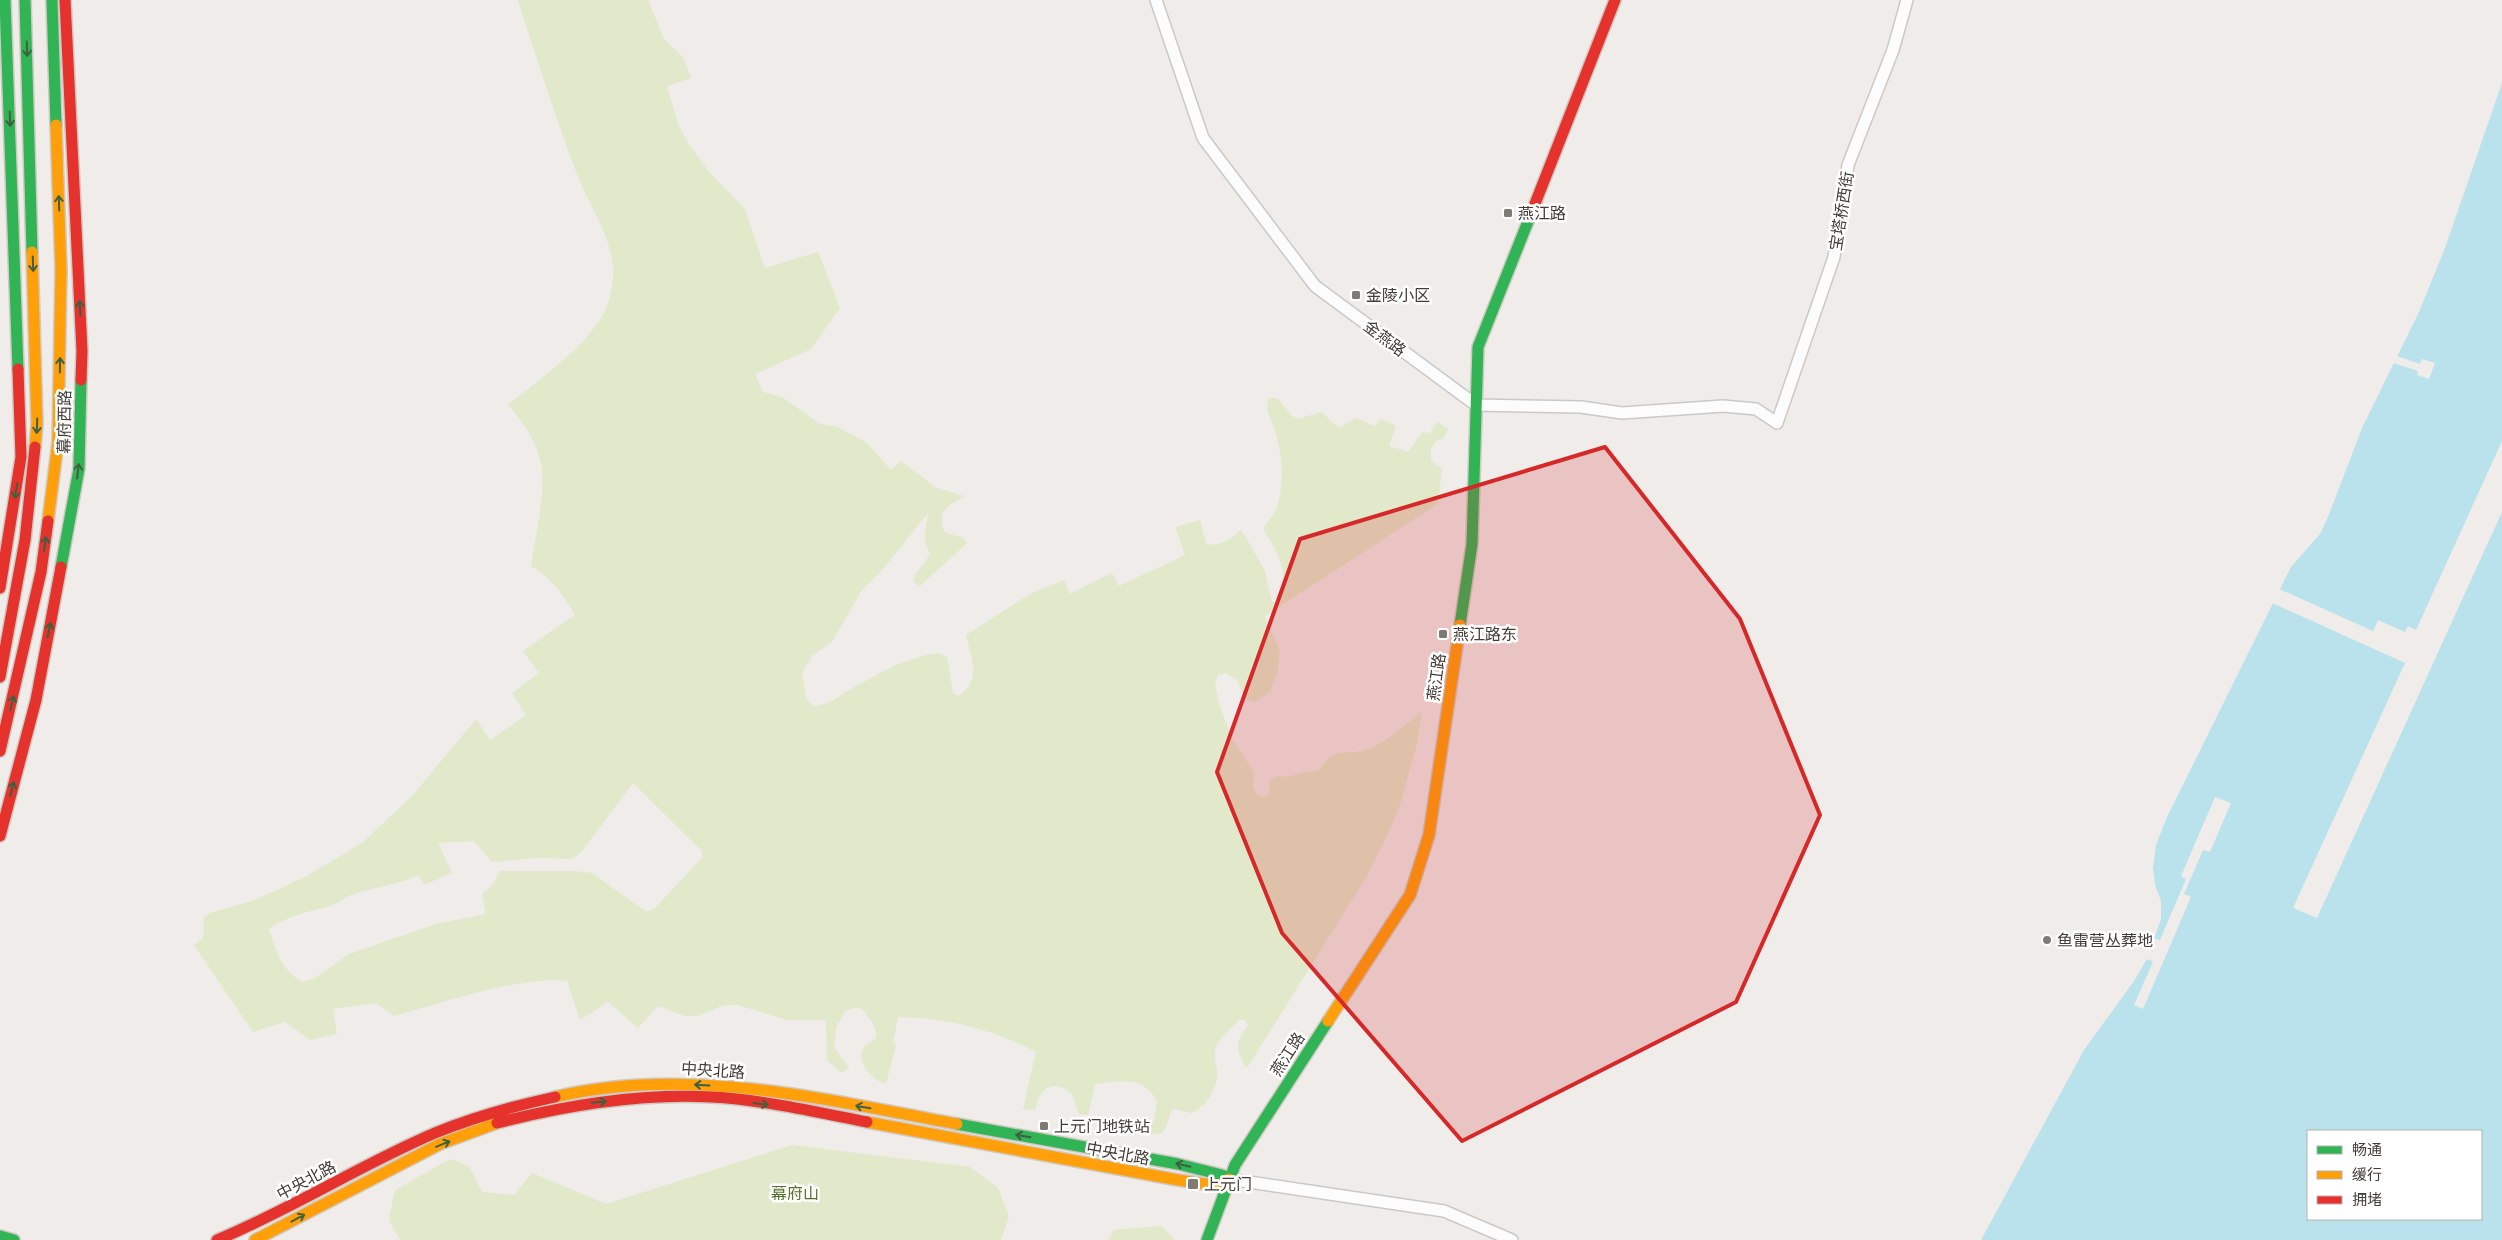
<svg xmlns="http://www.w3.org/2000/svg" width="2502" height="1240" font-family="'Golos Text','Noto Sans SC',sans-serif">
<rect width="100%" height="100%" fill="#efece9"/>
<path fill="#e2e8ca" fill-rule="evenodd" d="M 518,0 L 648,0 L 664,39 L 683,57 L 691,78 L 667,86 L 678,124 L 688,143 L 709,172 L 745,209 L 765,268 L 818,252 L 840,308 L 811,349 L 755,374 L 763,392 L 782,397 L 820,424 L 838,427 L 867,443 L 891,470 L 901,461 L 935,487 L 964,496 C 946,508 938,508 944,532 L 963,538 L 967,543 L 920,586 L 913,581 C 916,569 926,564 930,553 C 920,539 927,527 928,513 L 883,569 L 862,590 L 832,642 L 812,656 L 802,673 L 806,699 L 814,706 C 829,705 837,697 849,690 C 879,674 905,657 939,653 L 947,657 L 953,693 L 958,696 C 983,680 971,658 966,635 L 1030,594 L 1064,580 L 1070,594 L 1112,573 L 1119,586 L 1185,555 L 1175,527 L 1200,520 L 1206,544 C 1217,547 1234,539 1241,529 L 1265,571 L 1272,602 L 1279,602 C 1290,572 1279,554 1263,529 C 1267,522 1275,514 1277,507 C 1285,484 1282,453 1275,430 C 1271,419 1264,409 1269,398 L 1277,398 L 1292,416 L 1298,419 L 1321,412 L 1339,428 L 1356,418 L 1375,426 L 1380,419 L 1396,426 L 1389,446 L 1408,452 L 1423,431 L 1430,434 L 1437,422 L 1448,429 L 1443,439 L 1437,440 L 1431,448 L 1431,460 L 1442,469 L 1438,504 L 1265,616 L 1280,651 L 1278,670 L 1270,692 L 1255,702 L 1245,699 L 1237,680 L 1226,673 L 1218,675 L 1215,685 L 1219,703 L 1231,737 L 1254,772 L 1253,787 L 1256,793 L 1263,797 L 1269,795 L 1269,781 L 1277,776 C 1290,779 1302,770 1318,771 C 1338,741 1348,760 1375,746 C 1392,737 1407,723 1422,711 L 1416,748 L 1401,802 L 1390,830 L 1367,876 L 1249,1065 L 1246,1068 C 1235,1047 1235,1045 1248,1025 L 1245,1020 L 1239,1020 C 1232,1028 1219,1038 1216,1047 C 1213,1056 1216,1062 1217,1071 C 1218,1088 1207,1106 1192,1113 L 1172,1109 L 1166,1127 L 1162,1133 L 1142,1135 L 1154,1121 L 1157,1101 C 1144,1075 1118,1081 1095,1084 L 1088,1115 L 1079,1114 L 1072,1094 C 1052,1078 1040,1087 1035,1110 L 1023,1109 L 1036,1052 C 992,1029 948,1018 898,1017 L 893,1042 L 896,1045 L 886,1084 C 874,1081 855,1063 863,1049 C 865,1044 872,1043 875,1039 C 881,1031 865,1010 858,1007 L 845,1011 L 836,1028 L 834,1047 L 849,1068 L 842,1073 L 827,1060 L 826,1020 L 787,1020 L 738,1005 L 724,1005 L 697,1016 L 685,1016 L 658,1006 L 638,1028 L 608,1002 L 580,1020 L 567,981 C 521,975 440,1004 394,1016 L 376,1003 L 333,1009 L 337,1034 L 310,1040 L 285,1022 L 253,1032 L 194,945 L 203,938 L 204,917 L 210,913 L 255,900 L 305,877 L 362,843 L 413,795 L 476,719 L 490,740 L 526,715 L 512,693 L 539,673 L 523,651 L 575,615 C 563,594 552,578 531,566 C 535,538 545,496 542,469 C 539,445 524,422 508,405 C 540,378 591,345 607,306 C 612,293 614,278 613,265 C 609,233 590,206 578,177 C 556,118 537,60 518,0 ZM 633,783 L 702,851 L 702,858 L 653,910 L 645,911 L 592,873 L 574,871 L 500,871 L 492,885 L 482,894 L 486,914 L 436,924 L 349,954 L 315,978 L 303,982 C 284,974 274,949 269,929 C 287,916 306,912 327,907 C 336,905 343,898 351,895 C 374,887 397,885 419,875 L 424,885 L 452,873 L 438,843 L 474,841 L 492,862 L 537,858 L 573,859 L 582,851 Z
M 792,1145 L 970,1167 L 998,1188 L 1009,1216 L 1001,1240 L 400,1240 L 389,1220 L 395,1190 L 450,1159 L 469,1166 L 482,1192 L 514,1195 L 532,1173 L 606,1204 Z
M 1162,1226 L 1175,1240 L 1108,1240 L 1114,1230 Z"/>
<path fill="#bae2ec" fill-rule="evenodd" d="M 2502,83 L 2502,1240 L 1981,1240 L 2084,1050 L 2134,981 L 2147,959 L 2161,919 L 2161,901 L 2155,885 L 2153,867 L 2156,845 L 2167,817 L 2280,589 L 2291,567 L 2320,534 L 2328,517 L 2362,428 L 2419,312 L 2445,248 ZM 2308,1131 L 2481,1131 L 2481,1219 L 2308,1219 Z"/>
<path fill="#efece9" d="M 2394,355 L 2420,364 L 2422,359 L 2435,363 L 2429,379 L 2417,375 L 2418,371 L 2390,362 Z
M 2502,441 L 2502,512 L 2317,918 L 2293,908 L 2405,663 L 2270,602 L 2277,588 L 2373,631 L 2378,620 L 2405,632 L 2408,626 L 2416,630 Z
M 2215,797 L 2231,803 L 2210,852 L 2203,850 L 2184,894 L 2191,897 L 2143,1009 L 2134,1005 L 2153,962 L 2145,958 L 2154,938 L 2160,940 L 2186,879 L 2181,876 Z"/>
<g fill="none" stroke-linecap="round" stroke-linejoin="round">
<g stroke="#ccc8c5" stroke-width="14">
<path id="street" d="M 1156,0 L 1203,138 L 1315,286 L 1476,405 L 1581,407 L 1622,413 L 1723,406 L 1756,409 L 1777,423 L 1834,257 L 1848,165 L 1893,50 L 1907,0
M 1229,1179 L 1444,1211 L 1512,1240"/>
</g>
<g stroke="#d0c9c2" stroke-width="14">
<path id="fast" d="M 5,0 L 18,369
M 25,0 L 32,252
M 52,0 L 56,125
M 61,567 L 79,469 L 81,380
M 1460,625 L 1472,544 L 1478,347 L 1531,214
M 957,1124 L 1178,1164 L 1222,1175 L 1229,1179
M 0,1236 L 14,1240
M 1207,1240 L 1235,1165 L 1328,1021"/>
</g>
<g stroke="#d0c9c2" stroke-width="14">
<path id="slow" d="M 32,252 L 37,424 L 35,447
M 48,521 L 58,442 L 61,269 L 56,125
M 1328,1021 L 1410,895 L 1429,835 L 1460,625
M 555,1097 C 688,1065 826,1100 957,1124
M 867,1122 L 1178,1180 L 1218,1186 L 1229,1179
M 255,1240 L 440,1144 L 497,1123"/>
</g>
<g stroke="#d0c9c2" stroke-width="14">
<path id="jam" d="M 65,0 L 82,351 L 81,380
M 1531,214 L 1615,0
M 0,588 L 21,457 L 18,369
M 0,677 L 25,540 L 35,447
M 0,751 L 41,572 L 48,521
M 0,836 L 36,700 L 61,567
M 497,1123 C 567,1105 640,1093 712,1097 C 764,1100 816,1112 867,1122
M 217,1240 C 292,1209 360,1165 435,1133 C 474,1117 514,1106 555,1097"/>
</g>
<use href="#street" stroke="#fdfcfc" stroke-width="11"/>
<use href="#fast" stroke="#30b455" stroke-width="11"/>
<use href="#slow" stroke="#ff9f0a" stroke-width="11"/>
<use href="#jam" stroke="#e5322d" stroke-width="11"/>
</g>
<defs><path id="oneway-shaft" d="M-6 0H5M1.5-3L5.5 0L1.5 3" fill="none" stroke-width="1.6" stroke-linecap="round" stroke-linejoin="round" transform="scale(1.25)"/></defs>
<g stroke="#3f603f">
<use href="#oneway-shaft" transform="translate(27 49) rotate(88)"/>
<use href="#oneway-shaft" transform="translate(10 119) rotate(88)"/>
<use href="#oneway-shaft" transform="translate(59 203) rotate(-92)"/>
<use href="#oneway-shaft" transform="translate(33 264) rotate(88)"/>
<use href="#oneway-shaft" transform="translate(80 308) rotate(-93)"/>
<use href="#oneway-shaft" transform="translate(60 365) rotate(-89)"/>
<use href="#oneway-shaft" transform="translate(37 426) rotate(92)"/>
<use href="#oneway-shaft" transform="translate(78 471) rotate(-83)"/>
<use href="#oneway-shaft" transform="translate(16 491) rotate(99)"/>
<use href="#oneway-shaft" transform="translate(45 544) rotate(-82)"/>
<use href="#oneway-shaft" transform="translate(49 630) rotate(-79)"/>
<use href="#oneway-shaft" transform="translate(12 703) rotate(-76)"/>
<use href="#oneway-shaft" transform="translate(12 789) rotate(-75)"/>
<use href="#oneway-shaft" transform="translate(702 1085) rotate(-177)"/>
<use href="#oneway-shaft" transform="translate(599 1102) rotate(-5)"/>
<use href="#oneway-shaft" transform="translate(761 1104) rotate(8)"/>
<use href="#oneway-shaft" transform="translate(863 1107) rotate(-170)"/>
<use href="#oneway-shaft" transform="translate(1023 1136) rotate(-170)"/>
<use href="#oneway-shaft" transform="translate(443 1144) rotate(-22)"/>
<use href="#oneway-shaft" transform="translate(1183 1165) rotate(-167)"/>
<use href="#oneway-shaft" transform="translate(298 1218) rotate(-28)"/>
</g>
<path fill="#d62828" fill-opacity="0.2" stroke="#d62828" stroke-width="4" stroke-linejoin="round" d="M 1605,447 L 1740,619 L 1820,815 L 1736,1002 L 1462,1141 L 1282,933 L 1217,772 L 1300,539 Z"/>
<g fill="#807a75" stroke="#fff" stroke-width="2">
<rect x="1503" y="208" width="10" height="10" rx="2.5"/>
<rect x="1351" y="290" width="10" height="10" rx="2.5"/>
<rect x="1438" y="629" width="10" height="10" rx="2.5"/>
<circle cx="2047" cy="940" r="5"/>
<rect x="1039" y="1121" width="10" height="10" rx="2.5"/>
<rect x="1187" y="1178" width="12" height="12" rx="2.5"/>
</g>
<g text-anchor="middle" stroke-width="5" stroke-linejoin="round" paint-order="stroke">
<g font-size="16" fill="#453c36" stroke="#fff">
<text transform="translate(1841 211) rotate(-81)" y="6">宝塔桥西街</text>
<text transform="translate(1385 338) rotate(37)" y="6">金燕路</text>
<text transform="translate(64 422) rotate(-89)" y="6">幕府西路</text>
<text transform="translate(1436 677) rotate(-82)" y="6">燕江路</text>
<text transform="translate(1287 1054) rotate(-57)" y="6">燕江路</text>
<text transform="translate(713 1070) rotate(4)" y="6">中央北路</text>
<text transform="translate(1118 1153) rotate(10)" y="6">中央北路</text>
<text transform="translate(306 1180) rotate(-28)" y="6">中央北路</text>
</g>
<g font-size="16" fill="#453c36" stroke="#fff" text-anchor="start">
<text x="1518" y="219">燕江路</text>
<text x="1366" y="301">金陵小区</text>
<text x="1453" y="640">燕江路东</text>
<text x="2057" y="946">鱼雷营丛葬地</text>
<text x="1054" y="1132">上元门地铁站</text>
<text x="1204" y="1190">上元门</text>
</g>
<g font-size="16" fill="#54742b" stroke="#fff">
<text x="795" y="1199">幕府山</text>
</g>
</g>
<rect x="2307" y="1130" width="175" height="90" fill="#ffffff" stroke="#b5b1af"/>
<rect x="2317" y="1146" width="25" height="8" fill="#30b455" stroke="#b5b1af"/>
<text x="2352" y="1155" font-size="15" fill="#453c36">畅通</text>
<rect x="2317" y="1171" width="25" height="8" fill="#ff9f0a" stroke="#b5b1af"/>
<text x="2352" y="1180" font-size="15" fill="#453c36">缓行</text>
<rect x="2317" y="1196" width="25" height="8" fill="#e5322d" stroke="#b5b1af"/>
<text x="2352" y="1205" font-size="15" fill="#453c36">拥堵</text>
</svg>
